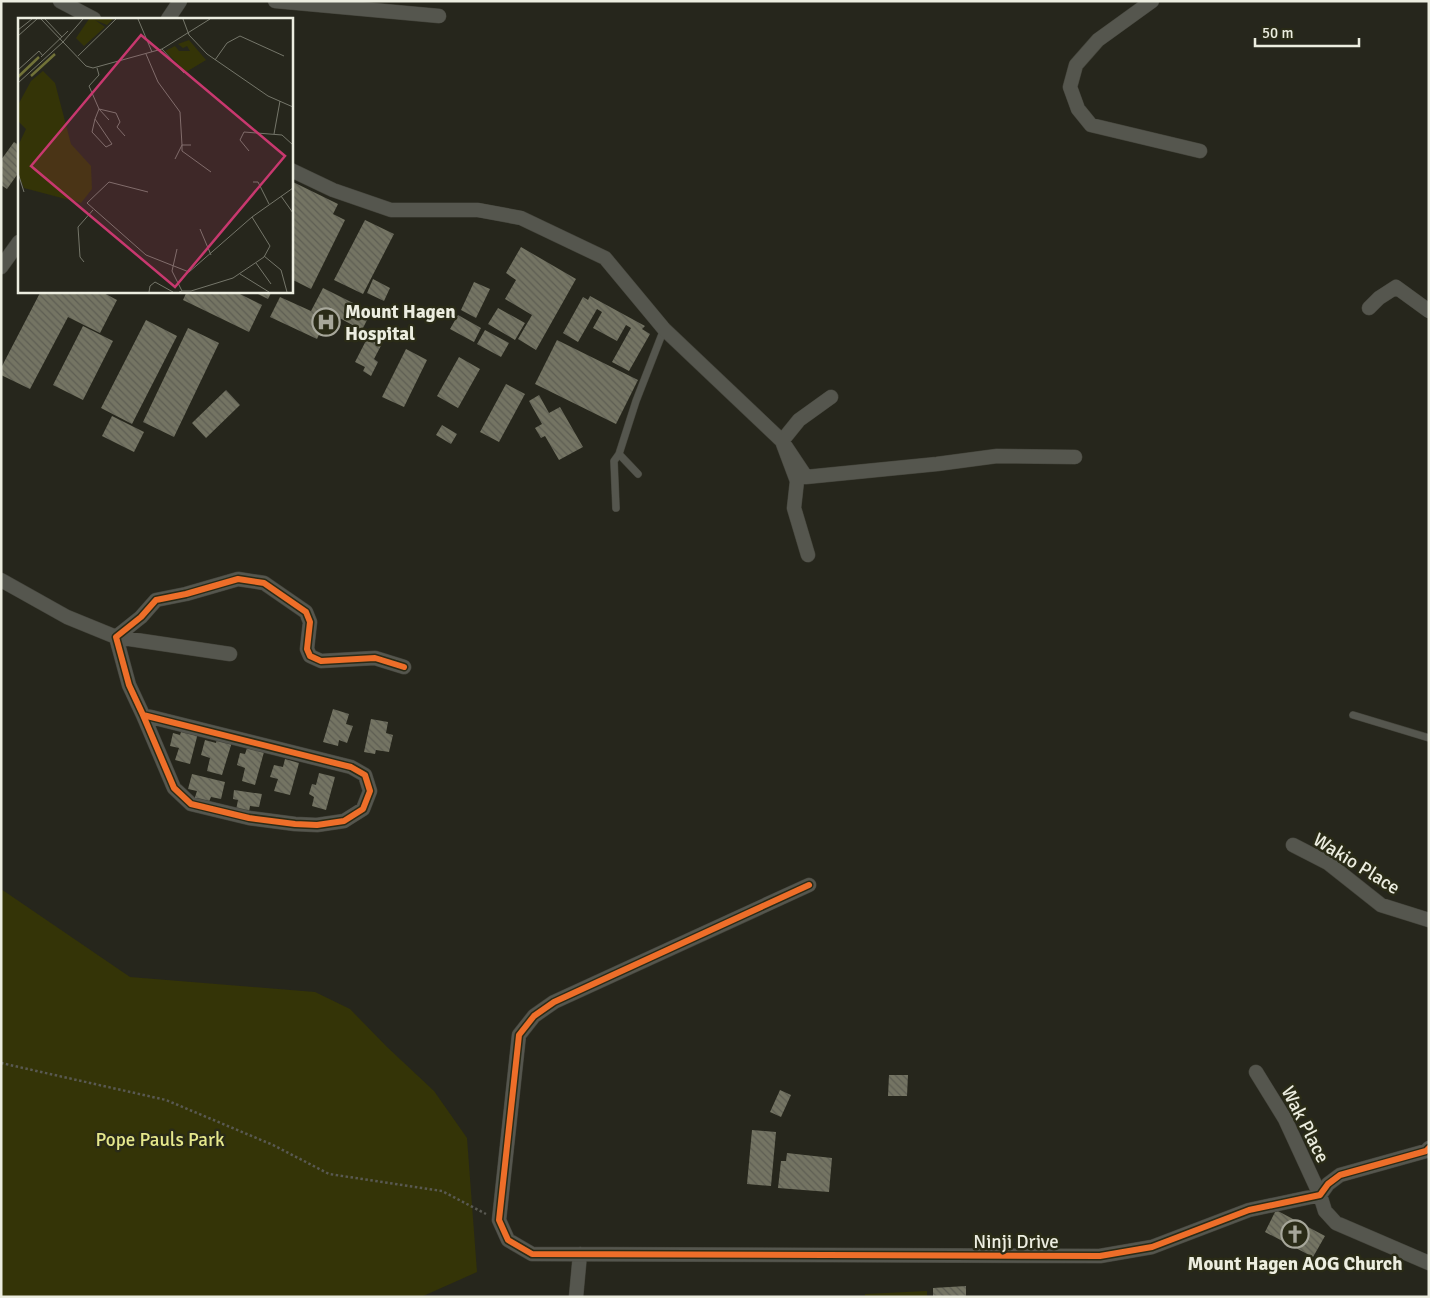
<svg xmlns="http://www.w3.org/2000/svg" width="1430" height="1298" font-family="Signika,sans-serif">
<defs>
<pattern id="building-back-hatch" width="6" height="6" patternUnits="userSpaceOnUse" patternTransform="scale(1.25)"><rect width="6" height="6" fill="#747463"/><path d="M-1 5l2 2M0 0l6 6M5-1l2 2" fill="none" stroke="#5e5e53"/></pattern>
</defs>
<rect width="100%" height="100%" fill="#26261c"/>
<path fill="#343407" d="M 1,889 L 130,977 L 315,992 L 350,1009 L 387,1047 L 434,1091 L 467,1138 L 477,1272 L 421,1297 L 1,1297 Z
M 927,1291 L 927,1297 L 865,1297 L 865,1294 Z"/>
<path fill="url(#building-back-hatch)" d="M 14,142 L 19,145 L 19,172 L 7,189 L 1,185 L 1,160 Z
M 291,181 L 338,204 L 333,214 L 345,220 L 311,289 L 291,279 Z
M 365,220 L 394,234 L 363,294 L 334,280 Z
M 521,247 L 576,279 L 536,350 L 518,339 L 532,315 L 505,299 L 516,280 L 506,273 Z
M 373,279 L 390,288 L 384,301 L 367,293 Z
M 474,282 L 490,289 L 476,318 L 461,310 Z
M 323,288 L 371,312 L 362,330 L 326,311 L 323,317 L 326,319 L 317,339 L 270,317 L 280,297 L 311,311 Z
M 41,291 L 100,291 L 117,300 L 100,333 L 68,317 L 30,389 L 1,375 L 1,368 Z
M 187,291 L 234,291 L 262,305 L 249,332 L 183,300 Z
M 252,291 L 272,291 L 268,299 Z
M 590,296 L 645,326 L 642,329 L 650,334 L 629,371 L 612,362 L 631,328 L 626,325 L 617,341 L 593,328 L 602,312 L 597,309 L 578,342 L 563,333 L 583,297 L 588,300 Z
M 498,308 L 525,323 L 515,340 L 488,324 Z
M 458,315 L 481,328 L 474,342 L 450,329 Z
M 146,320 L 177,336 L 132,424 L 101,408 Z
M 83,326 L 113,341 L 83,400 L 53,385 Z
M 188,328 L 219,343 L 174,437 L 143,422 Z
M 485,330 L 509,343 L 501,357 L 477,344 Z
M 371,331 L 385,338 L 374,359 L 378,362 L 371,376 L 363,371 L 365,367 L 355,362 Z
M 557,340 L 638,380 L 616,424 L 535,384 Z
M 406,349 L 427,360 L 404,407 L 382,397 Z
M 459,357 L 480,369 L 458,408 L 437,396 Z
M 506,384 L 525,394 L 499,442 L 480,432 Z
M 226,390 L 240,405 L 206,438 L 192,423 Z
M 539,395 L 549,413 L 560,407 L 583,447 L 559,460 L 545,436 L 541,438 L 535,428 L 542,424 L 529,401 Z
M 112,416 L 144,432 L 134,452 L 102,436 Z
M 442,425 L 457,434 L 451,444 L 436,435 Z
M 333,709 L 349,714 L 346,724 L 353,726 L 347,743 L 339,740 L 338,746 L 323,742 Z
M 371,719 L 388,722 L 386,733 L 393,735 L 389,752 L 376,750 L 375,754 L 364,752 Z
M 182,729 L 198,733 L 190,764 L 175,760 L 179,748 L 170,746 L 173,733 L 180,735 Z
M 217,738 L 232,742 L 222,775 L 207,771 L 210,758 L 201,755 L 205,740 L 216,743 Z
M 247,748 L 264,752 L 255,785 L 242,781 L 245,768 L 237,765 L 240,753 L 245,754 Z
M 285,759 L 299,763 L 290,795 L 274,791 L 278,779 L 270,777 L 274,765 L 283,767 Z
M 319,773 L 335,777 L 326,810 L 312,806 L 314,797 L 309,794 L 312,784 L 316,785 Z
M 192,774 L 225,782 L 221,799 L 211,797 L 208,804 L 194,800 L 197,791 L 188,789 Z
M 234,790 L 262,794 L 259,807 L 250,806 L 249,812 L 236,810 L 238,800 L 233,799 Z
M 889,1075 L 908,1075 L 907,1096 L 888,1096 Z
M 780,1090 L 791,1095 L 781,1117 L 770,1112 Z
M 752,1130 L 776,1132 L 771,1186 L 747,1184 Z
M 787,1153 L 832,1158 L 829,1192 L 778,1188 L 781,1161 L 786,1161 Z
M 1276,1210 L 1325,1236 L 1313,1257 L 1265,1232 Z
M 966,1286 L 966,1297 L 933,1297 L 933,1288 Z"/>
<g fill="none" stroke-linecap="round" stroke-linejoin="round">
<g stroke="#43433a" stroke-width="8">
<path id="lane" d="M 619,454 L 638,474
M 616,508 L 614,461 L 619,454 L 636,401 L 664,329
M 1353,715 L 1429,738"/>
</g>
<g stroke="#43433a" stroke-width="15">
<path id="street" d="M 60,1 L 94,19
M 275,1 L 439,16
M 1152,1 L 1098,40 L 1076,65 L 1070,87 L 1078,109 L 1091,125 L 1200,151
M 168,19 L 180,1
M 291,170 L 333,190 L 391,210 L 478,210 L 521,218 L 605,258 L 664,329 L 782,441 L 797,481 L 794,508 L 808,555
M 1,267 L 19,242
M 1369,308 L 1379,298 L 1396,287 L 1429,311
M 831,397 L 799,420 L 782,441 L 806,477 L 937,464 L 997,456 L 1075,457
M 1,580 L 67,617 L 116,637 L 230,654
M 143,715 L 174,788 L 191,804 L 249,818 L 295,824 L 317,825 L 344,821 L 363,809 L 370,791 L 365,775 L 351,767 L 143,715 L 129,685 L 116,637 L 141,617 L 156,600 L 186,594 L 238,579 L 264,583 L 306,612 L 310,622 L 307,649 L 310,656 L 321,661 L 375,658 L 404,667
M 1293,845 L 1328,863 L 1381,905 L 1429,920
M 809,885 L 554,1002 L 534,1016 L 519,1035 L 499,1220 L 508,1240 L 532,1254 L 1100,1256 L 1152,1247 L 1249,1210 L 1320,1195 L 1328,1184 L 1340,1175 L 1426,1151 L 1429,1148
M 1256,1072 L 1285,1119 L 1320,1195 L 1325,1211 L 1336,1223 L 1429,1263
M 576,1297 L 580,1254"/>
</g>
<path stroke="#595952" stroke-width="2.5" stroke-dasharray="2.5 2.5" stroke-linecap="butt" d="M 1,1063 L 166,1100 L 273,1145 L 329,1174 L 442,1191 L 486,1214"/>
<use href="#lane" stroke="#55564e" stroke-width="7"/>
<use href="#street" stroke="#55564e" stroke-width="14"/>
<g stroke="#2a2b17" stroke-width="9">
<path id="cycleway" d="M 143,715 L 174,788 L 191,804 L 249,818 L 295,824 L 317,825 L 344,821 L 363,809 L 370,791 L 365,775 L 351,767 L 143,715 L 129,685 L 116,637 L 141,617 L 156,600 L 186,594 L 238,579 L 264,583 L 306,612 L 310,622 L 307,649 L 310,656 L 321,661 L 375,658 L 404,667
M 809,885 L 554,1002 L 534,1016 L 519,1035 L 499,1220 L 508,1240 L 532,1254 L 1100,1256 L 1152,1247 L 1249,1210 L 1320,1195 L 1328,1184 L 1340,1175 L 1426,1151 L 1429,1148"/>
</g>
<use href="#cycleway" stroke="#ee6e29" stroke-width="6"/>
</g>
<defs>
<g id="hospital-ring" transform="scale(1.4375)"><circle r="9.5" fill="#2a2b17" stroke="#a7a79b" stroke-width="1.5"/><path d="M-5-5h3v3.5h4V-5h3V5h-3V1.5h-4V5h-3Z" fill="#a7a79b"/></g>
<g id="church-ring" transform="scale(1.4375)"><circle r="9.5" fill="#2a2b17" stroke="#a7a79b" stroke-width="1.5"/><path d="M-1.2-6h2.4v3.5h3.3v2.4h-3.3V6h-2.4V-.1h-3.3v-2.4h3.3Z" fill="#a7a79b"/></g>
</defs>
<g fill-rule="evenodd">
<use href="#hospital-ring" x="326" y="322"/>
<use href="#church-ring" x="1295" y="1234"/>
</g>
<g text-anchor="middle" stroke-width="5" stroke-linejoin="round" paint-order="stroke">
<g font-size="19" font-weight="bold" fill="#ecede0" stroke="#2a2b17" text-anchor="start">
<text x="345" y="318">Mount Hagen<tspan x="345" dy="22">Hospital</tspan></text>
<text x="1295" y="1270" text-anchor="middle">Mount Hagen AOG Church</text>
</g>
<g font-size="19" fill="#ecede0" stroke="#2a2b17">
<text transform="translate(1357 863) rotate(32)" y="7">Wakio Place</text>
<text transform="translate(1306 1124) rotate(63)" y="7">Wak Place</text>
<text x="1016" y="1248">Ninji Drive</text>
</g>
<g font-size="19" fill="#e6e88c" stroke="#2a2b17">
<text x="160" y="1146">Pope Pauls Park</text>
</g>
</g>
<g transform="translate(18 18)">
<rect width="275" height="275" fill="#26261c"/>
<path d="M 71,1 L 95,1 L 89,7 L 77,2 L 87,9 L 66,28 L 58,20 ZM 171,22 L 188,42 L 168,54 L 147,33 L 157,28 L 161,33 L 172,33 L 169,28 L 165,30 L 160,26 ZM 25,53 L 37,65 L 53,126 L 73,148 L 74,171 L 63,185 L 6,170 L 0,156 L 0,128 L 8,111 L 0,103 L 0,87 L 13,63 Z" fill="#343407"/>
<path fill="none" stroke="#717238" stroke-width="2.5" d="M 13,58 L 37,36M 0,59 L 21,39"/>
<path fill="none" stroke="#75766a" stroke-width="1" d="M 23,1 L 68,48 L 75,50 L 144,31 L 192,1M 27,1 L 44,19M 120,1 L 134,34M 165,1 L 171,17 L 189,36 L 250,78 L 275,89M 0,12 L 14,1M 0,18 L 19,1M 144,31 L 166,55M 128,36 L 140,64 L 162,94 L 164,127 L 157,141M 60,38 L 98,1M 23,39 L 50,13M 197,42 L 209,25 L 222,18 L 266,38M 79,50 L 81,57 L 71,68 L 81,91 L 91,102M 0,52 L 21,33 L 25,38M 0,65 L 45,24 L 65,1M 77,101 L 74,114 L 88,129 L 94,126 L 77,101 L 81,91 L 98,95 L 102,104 L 99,109 L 107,118M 256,116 L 262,83M 173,127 L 164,127 L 164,133 L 193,154M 231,133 L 222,122 L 226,114 L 264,117 L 275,127M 0,155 L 6,174M 235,164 L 240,164 L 251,186M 130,174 L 91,164 L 69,185 L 128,237 L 171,254 L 234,199 L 275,170M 263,178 L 275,195M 182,211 L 193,237M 159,231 L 154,253 L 164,273 L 161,274M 246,238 L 263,252 L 269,274M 66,244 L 62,239 L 60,209 L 75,192M 238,245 L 253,266M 222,256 L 251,274M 164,273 L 173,273 L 215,260 L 246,239 L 252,228 L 234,199M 131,274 L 132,268 L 137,264 L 155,274"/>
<path fill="#c8386f" fill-opacity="0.15" stroke="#c8386f" stroke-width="2.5" d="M 123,17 L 267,138 L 157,269 L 13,148 Z"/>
<rect width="275" height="275" fill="none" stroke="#ecede0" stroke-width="2.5"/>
</g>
<rect width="1430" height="1298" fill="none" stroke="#ecede0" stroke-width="5"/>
<path d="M1255 38v8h104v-8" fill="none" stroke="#ecede0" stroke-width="2.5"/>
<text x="1262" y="38" font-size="15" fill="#ecede0" stroke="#2a2b17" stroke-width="4" paint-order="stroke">50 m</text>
</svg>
